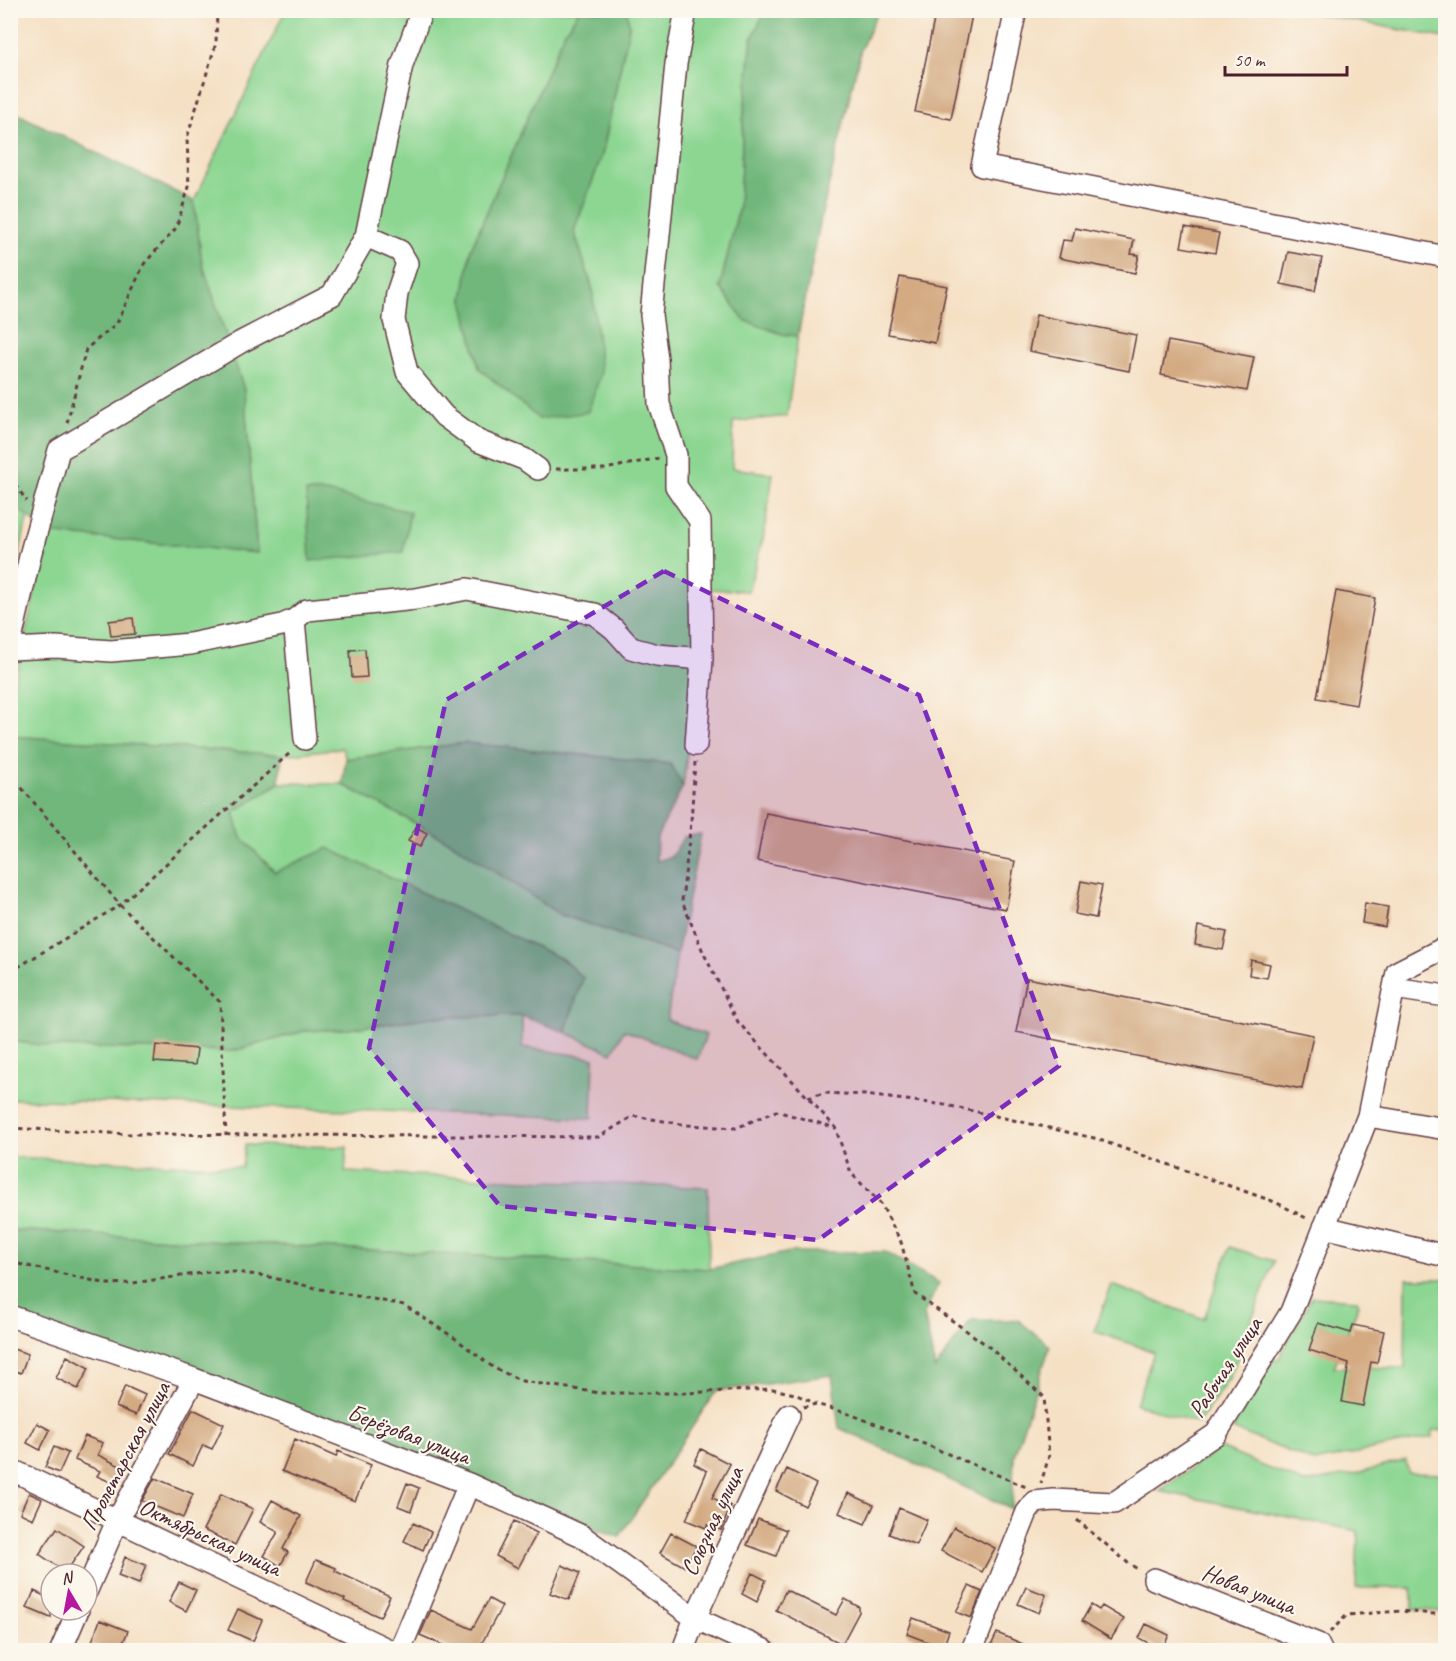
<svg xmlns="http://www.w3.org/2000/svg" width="1456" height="1661" font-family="Caveat,sans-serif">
<rect width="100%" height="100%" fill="#fbf7ec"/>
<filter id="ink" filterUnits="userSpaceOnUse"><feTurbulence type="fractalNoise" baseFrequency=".0167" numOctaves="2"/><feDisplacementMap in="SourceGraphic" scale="12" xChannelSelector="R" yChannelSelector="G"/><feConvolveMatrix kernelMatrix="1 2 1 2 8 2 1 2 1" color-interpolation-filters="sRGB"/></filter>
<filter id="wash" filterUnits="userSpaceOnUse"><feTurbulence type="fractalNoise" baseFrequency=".008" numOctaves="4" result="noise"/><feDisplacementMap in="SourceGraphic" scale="24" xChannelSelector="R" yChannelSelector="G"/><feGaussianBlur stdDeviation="1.35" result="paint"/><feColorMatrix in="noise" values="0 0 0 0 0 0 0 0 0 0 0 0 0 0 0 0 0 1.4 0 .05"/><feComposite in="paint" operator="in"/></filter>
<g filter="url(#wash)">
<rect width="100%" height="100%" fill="#f5e0c4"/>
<path fill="#8cd692" stroke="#6b7a5e" stroke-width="1.5" d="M 285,11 L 579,11 L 565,31 L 471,249 L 463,300 L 592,287 L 574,231 L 602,155 L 629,27 L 627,11 L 765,11 L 752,39 L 743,123 L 739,207 L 720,287 L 782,334 L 798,336 L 787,416 L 733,422 L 732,468 L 773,474 L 763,539 L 748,591 L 707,589 L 683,786 L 670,764 L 465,743 L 346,759 L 342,748 L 282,755 L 11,736 L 11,697 L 48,533 L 257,553 L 244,390 L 202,263 L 194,201 Z
M 1302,11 L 1445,11 L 1445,38 Z
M 11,503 L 28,515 L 11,591 Z
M 279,783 L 342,784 L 456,845 L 559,914 L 677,954 L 667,1020 L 706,1035 L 697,1059 L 624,1030 L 612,1053 L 565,1032 L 583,978 L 275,873 L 240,836 L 234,812 Z
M 522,1016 L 522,1047 L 594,1058 L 592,1118 L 11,1099 L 11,1041 L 55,1047 L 233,1051 L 304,1031 L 348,1029 L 432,1017 Z
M 245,1145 L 347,1147 L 345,1172 L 708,1188 L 709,1269 L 11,1230 L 10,1157 L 242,1167 Z
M 1230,1247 L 1274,1261 L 1230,1377 L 1198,1423 L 1136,1404 L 1154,1352 L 1094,1331 L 1112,1285 L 1204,1319 Z
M 1406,1279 L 1445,1279 L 1445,1431 L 1433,1430 L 1432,1437 L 1315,1462 L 1232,1429 L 1272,1361 L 1278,1360 L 1312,1297 L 1357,1300 L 1359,1304 L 1334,1367 L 1405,1368 Z
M 1220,1448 L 1304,1483 L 1359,1473 L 1406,1460 L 1408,1473 L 1445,1474 L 1445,1612 L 1413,1609 L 1411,1588 L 1356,1588 L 1358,1531 L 1159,1491 Z"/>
<path fill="#71b77c" stroke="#5e6b54" stroke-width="1.5" d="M 579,11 L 627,11 L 629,27 L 602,155 L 574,231 L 592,287 L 601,373 L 588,412 L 539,419 L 479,368 L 463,300 L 471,249 L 565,31 Z
M 765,11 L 878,11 L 861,49 L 821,218 L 798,336 L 782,334 L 744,320 L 720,287 L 739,207 L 743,123 L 752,39 Z
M 10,110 L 194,201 L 202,263 L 244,390 L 257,553 L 48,533 L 11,503 Z
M 306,492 L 326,492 L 410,512 L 403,552 L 310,561 Z
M 10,736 L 282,755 L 279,783 L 234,812 L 240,836 L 275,872 L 328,848 L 562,959 L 583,978 L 565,1032 L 522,1016 L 432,1017 L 348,1029 L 304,1031 L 233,1051 L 55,1047 L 11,1041 Z
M 465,743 L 670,764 L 683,786 L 657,837 L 656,861 L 671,857 L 684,837 L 701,834 L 677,954 L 559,914 L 456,845 L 342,784 L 346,759 Z
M 10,1230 L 709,1269 L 790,1252 L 885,1252 L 939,1283 L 924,1314 L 935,1369 L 971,1320 L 1018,1320 L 1050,1346 L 1014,1456 L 1012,1509 L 839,1428 L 832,1375 L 716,1391 L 619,1537 L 11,1316 Z"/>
<g id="blocks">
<path fill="#d3aa82" d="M 936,10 L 973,10 L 951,119 L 915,112 Z
M 1185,227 L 1219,233 L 1215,253 L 1181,247 Z
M 1075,228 L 1134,240 L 1131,254 L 1139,255 L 1135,273 L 1059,258 L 1063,240 L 1072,241 Z
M 1288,252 L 1322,258 L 1315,291 L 1281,284 Z
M 900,277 L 947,286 L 935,343 L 888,334 Z
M 1036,315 L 1136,335 L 1129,371 L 1029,351 Z
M 1168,341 L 1254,357 L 1247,391 L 1161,375 Z
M 1336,591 L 1375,598 L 1356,705 L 1317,698 Z
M 133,618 L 135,634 L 111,636 L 109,621 Z
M 365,649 L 367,677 L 352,678 L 350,650 Z
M 766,813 L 1015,861 L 1006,909 L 757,861 Z
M 416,827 L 427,833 L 420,847 L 408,841 Z
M 1081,881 L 1102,885 L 1096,918 L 1075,914 Z
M 1365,903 L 1388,907 L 1385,927 L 1362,923 Z
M 1198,926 L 1227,932 L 1223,950 L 1195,945 Z
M 1251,960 L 1270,964 L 1267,978 L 1249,975 Z
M 1027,978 L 1313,1035 L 1302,1089 L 1016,1032 Z
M 156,1045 L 197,1049 L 195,1065 L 154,1062 Z
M 1318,1323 L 1351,1333 L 1353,1325 L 1384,1331 L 1377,1363 L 1371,1362 L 1363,1406 L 1342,1402 L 1349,1363 L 1309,1350 Z
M 10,1348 L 28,1354 L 21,1373 L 10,1369 Z
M 67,1356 L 89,1368 L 78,1389 L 56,1378 Z
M 125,1386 L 145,1395 L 136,1415 L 116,1407 Z
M 193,1409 L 224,1424 L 212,1449 L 203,1445 L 193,1466 L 169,1454 Z
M 37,1423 L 50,1430 L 40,1450 L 27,1443 Z
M 85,1436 L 103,1443 L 98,1455 L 124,1468 L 117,1485 L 97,1476 L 100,1471 L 75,1460 Z
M 295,1439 L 336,1457 L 338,1451 L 371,1465 L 355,1501 L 282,1471 Z
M 54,1447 L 68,1453 L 59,1473 L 45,1467 Z
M 701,1449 L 730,1464 L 712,1498 L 731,1506 L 721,1530 L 708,1525 L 706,1528 L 686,1520 L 707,1471 L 694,1464 Z
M 787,1469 L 816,1484 L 805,1506 L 776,1491 Z
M 155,1478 L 193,1494 L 183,1518 L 142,1501 Z
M 407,1483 L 419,1488 L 411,1511 L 398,1506 Z
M 29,1493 L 42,1499 L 33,1519 L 20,1513 Z
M 848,1493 L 874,1505 L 865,1524 L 839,1513 Z
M 221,1494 L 253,1509 L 235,1545 L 203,1530 Z
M 272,1500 L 301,1516 L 283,1549 L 288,1552 L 280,1566 L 264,1556 L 278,1532 L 260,1522 Z
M 899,1508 L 927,1520 L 916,1545 L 889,1534 Z
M 758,1519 L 786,1530 L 776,1556 L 747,1545 Z
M 514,1521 L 537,1533 L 518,1568 L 496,1556 Z
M 413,1523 L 431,1532 L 423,1550 L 404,1541 Z
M 954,1527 L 995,1548 L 982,1572 L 941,1551 Z
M 57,1528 L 84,1546 L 66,1572 L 39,1554 Z
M 671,1533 L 696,1546 L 685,1567 L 660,1553 Z
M 125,1557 L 146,1565 L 139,1584 L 118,1576 Z
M 316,1560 L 336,1568 L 335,1571 L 390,1596 L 380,1617 L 344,1601 L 345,1599 L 306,1582 Z
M 562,1565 L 580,1573 L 569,1600 L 550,1593 Z
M 752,1573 L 766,1580 L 757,1602 L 742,1594 Z
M 179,1582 L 196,1590 L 186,1611 L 169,1602 Z
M 969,1586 L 982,1592 L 971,1618 L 956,1612 Z
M 1026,1587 L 1046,1595 L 1039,1613 L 1018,1604 Z
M 786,1590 L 836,1615 L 845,1599 L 859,1607 L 859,1612 L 842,1644 L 776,1610 Z
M 34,1591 L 51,1599 L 51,1618 L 27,1608 Z
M 489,1599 L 502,1606 L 478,1650 L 454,1650 L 420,1635 L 431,1610 L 472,1629 Z
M 1091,1605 L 1099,1610 L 1102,1606 L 1124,1619 L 1111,1639 L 1082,1621 Z
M 238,1609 L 262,1620 L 253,1641 L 228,1630 Z
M 913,1618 L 949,1631 L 943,1648 L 907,1634 Z
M 100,1620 L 128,1631 L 120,1650 L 106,1650 L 91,1644 Z
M 1146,1624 L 1169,1635 L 1161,1650 L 1139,1638 Z
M 997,1633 L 1037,1650 L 989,1650 Z"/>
</g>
</g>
<g filter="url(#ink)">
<use href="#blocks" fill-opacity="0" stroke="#643c42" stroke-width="1.5"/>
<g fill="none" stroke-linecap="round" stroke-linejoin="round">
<g stroke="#643c42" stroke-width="24">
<path id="minor" d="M 686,10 L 676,64 L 651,315 L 657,359 L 659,404 L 676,455 L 676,486 L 700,521 L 702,659 L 696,745
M 1016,10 L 982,166 L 1446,257
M 366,236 L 400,251 L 407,263 L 397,293 L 394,320 L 407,372 L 444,416 L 478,441 L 524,459 L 538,469
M 10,644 L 31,552 L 59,450 L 241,342 L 332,295 L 366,236 L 402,65 L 422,10
M 10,649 L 56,647 L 111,651 L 190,644 L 282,625 L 294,620
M 305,739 L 294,620 L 307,610 L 416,599 L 467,589 L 595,614 L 614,629 L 631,648 L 657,655 L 702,659
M 1394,988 L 1446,996
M 1368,1116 L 1446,1129
M 1324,1227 L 1446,1256
M 10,1316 L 194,1379 L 469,1484 L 582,1536 L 695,1618 L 764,1650
M 10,1469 L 389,1650
M 1154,1579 L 1318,1644 L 1321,1650
M 87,1590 L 117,1521 L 194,1379
M 61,1650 L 78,1610
M 400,1650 L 469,1484
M 683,1650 L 695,1618 L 789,1415
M 972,1650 L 1027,1512 L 1035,1502 L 1053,1500 L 1114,1503 L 1216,1434 L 1291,1312 L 1368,1116 L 1397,972 L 1446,947"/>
</g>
<path stroke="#643c42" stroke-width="3" stroke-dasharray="4.5 4.5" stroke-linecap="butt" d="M 67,423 L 86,349 L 117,323 L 144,264 L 176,228 L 189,187 L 187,138 L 216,43 L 217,10
M 556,469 L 605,469 L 659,458
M 10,478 L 27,501
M 695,762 L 691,822 L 682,901 L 704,954 L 738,1022 L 835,1127 L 851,1173 L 881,1204 L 901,1242 L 915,1294 L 988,1346 L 1044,1397 L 1049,1456 L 1041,1483
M 10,774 L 120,905 L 220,1002 L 226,1136
M 10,972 L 120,905 L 291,752
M 808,1098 L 824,1093 L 865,1095 L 946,1105 L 1094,1138 L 1275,1202 L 1308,1219
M 10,1128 L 129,1134 L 599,1137 L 633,1116 L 688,1125 L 736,1128 L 776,1111 L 833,1127
M 10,1262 L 108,1284 L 133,1283 L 209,1272 L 235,1272 L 265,1276 L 320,1289 L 404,1305 L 456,1339 L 494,1368 L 522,1381 L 600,1393 L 683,1393 L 773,1389 L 795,1394 L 816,1404
M 803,1407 L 816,1404 L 852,1415 L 896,1432 L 1026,1487
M 1077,1520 L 1128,1563 L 1139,1570
M 1330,1632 L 1347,1615 L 1401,1611 L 1446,1615"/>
<use href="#minor" stroke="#fff" stroke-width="21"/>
</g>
</g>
<path fill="#7b2cbf" fill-opacity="0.2" stroke="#7b2cbf" stroke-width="4.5" stroke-dasharray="12 8" stroke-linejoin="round" d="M 664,571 L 919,695 L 1059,1066 L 818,1240 L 500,1206 L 369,1048 L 446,700 Z"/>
<g text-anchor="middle" stroke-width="4.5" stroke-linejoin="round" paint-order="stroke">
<g font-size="24" fill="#4a1f2b" stroke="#fbf7ec">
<text transform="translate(1225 1367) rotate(-57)" y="8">Рабочая улица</text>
<text transform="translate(409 1434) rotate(21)" y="8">Берёзовая улица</text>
<text transform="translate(125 1456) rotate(-62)" y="8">Пролетарская улица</text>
<text transform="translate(712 1521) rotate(-65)" y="8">Союзная улица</text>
<text transform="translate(210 1537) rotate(25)" y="8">Октябрьская улица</text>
<text transform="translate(1249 1589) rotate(22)" y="8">Новая улица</text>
</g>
</g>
<rect width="1456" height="1661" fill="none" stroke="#fbf7ec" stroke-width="36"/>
<g transform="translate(69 1592) rotate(350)"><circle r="28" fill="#fbf7ec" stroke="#b4a19f" stroke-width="1.5"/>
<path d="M0-4.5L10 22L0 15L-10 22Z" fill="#b5179e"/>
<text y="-9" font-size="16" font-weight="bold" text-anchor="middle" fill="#4a1f2b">N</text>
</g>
<path d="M1225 66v9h122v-9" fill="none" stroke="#4a1f2b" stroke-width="3"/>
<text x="1234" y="66" font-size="18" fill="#4a1f2b" stroke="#fbf7ec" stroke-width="4.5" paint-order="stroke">50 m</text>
</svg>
